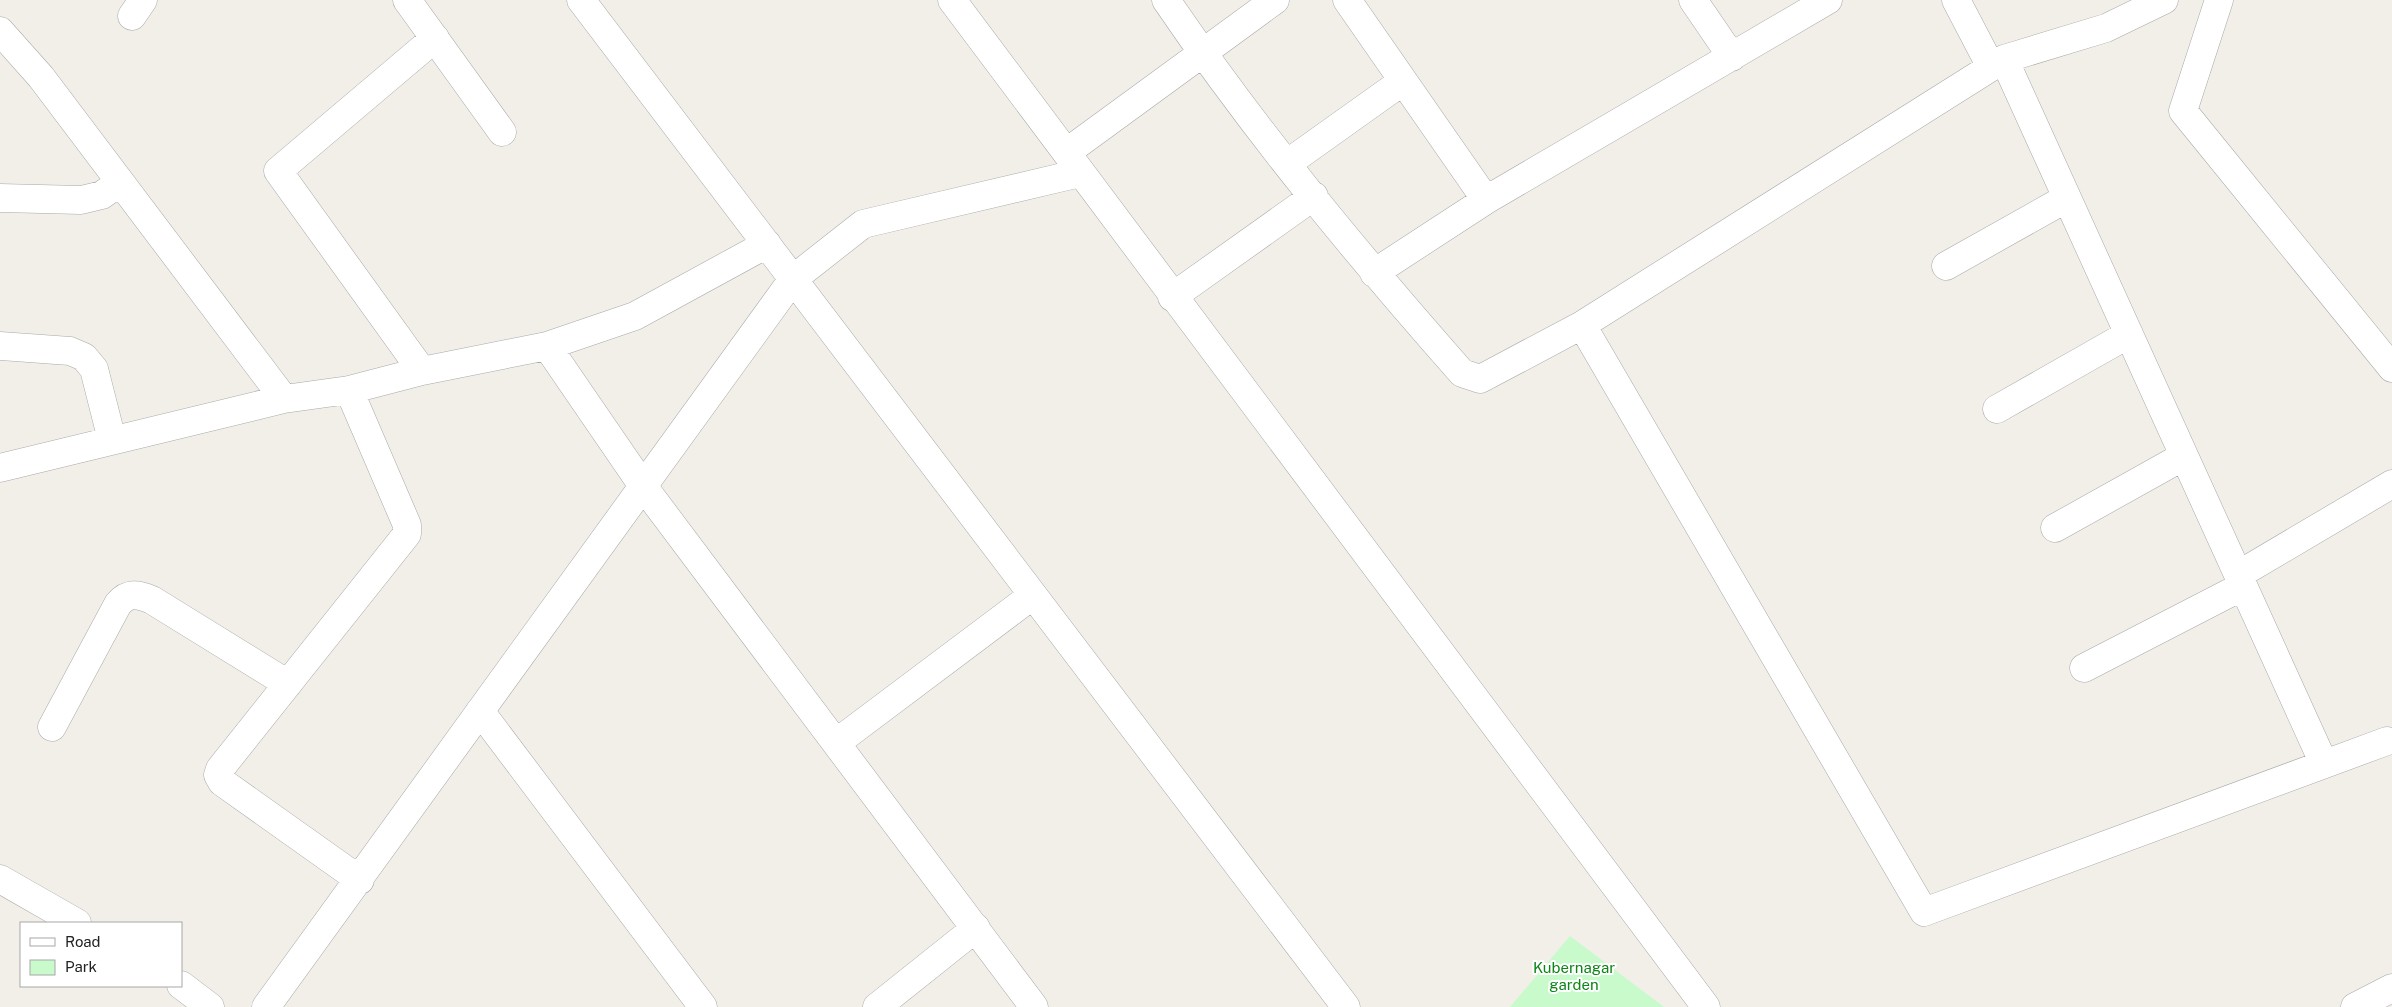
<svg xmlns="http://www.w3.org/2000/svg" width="2392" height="1007" font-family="'Public Sans',sans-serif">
<rect width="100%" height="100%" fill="#f2efe9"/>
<path fill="#c8facc" d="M 1570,936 L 1664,1007 L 1510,1007 Z"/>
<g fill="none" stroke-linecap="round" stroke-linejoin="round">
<g stroke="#a9a9a9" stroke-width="29">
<path id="minor" d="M 407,0 L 502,132
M 581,0 L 1346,1007
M 1166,0 C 1255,131 1357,254 1462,373 L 1480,379 L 1486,376 L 1582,325
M 1347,0 L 1486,200
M 1693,0 L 1732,57
M 1956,0 L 1991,67
M 2164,0 L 2106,28 L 2004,59 L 1582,325 L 1924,912 L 2387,741
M 2219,0 L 2183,111 L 2392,368
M 132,16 L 143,0
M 0,31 L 41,77 L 284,399 L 0,468
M 2004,59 L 2324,764
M 1067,152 L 1275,0
M 1288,163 L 1403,81
M 0,198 L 81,200 L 102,195 L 120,182
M 1946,266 L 2067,198
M 1374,273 L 1486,200 L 1828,0
M 1172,297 L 1314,196
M 0,346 L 70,351 L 84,357 L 94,369 L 112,440
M 547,346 L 643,486 L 1034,1007
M 422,371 L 278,171 L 435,38
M 349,390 L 407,525 L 407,534 L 220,769 L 218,775 L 222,782 L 360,880
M 284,399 L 349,390 L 422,371 L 547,346 L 635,316 L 767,244
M 1997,409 L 2129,334
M 2055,528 L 2184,456
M 2238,575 L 2392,484
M 2084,668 L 2243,586
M 480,711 L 703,1007
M 52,727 L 118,604 C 128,592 138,594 152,600 L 288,684
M 836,743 L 1033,595
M 0,879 L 77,923
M 181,985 L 210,1007
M 266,1007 L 793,279 L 863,224 L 1080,173
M 877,1007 L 976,928
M 2355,1007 L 2392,988"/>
</g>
<g stroke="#a9a9a9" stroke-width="29">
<path id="tertiary" d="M 952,0 L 1706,1007"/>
</g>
<use href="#minor" stroke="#fff" stroke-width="28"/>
<use href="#tertiary" stroke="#fff" stroke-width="28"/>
</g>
<g text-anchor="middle" stroke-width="4" stroke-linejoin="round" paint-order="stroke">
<g font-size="15" fill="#0c8416" stroke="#fff">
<text x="1574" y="973">Kubernagar<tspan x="1574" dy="17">garden</tspan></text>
</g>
</g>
<rect x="20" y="922" width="162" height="65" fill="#ffffff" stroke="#a7a7a7"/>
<rect x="30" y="938" width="25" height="8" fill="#ffffff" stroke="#a7a7a7"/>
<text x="65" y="947" font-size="15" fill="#222222">Road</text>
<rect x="30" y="960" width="25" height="15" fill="#c8facc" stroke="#a7a7a7"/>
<text x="65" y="972" font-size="15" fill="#222222">Park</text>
</svg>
